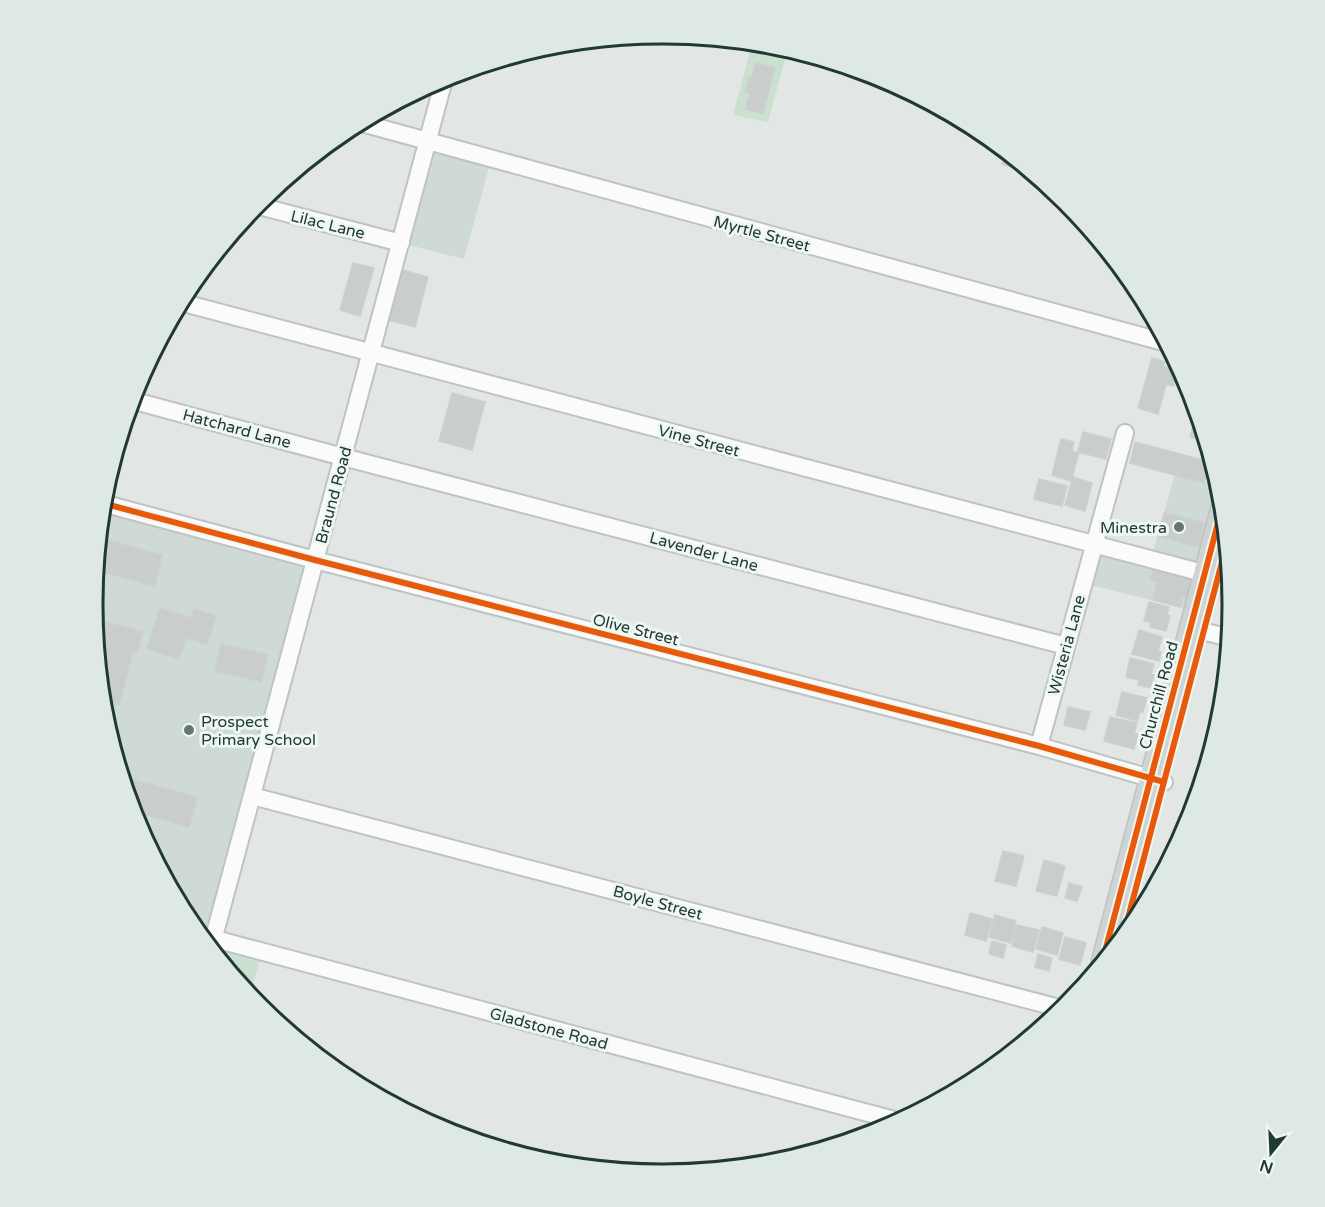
<svg xmlns="http://www.w3.org/2000/svg" width="1325" height="1207" font-family="'Varela Round',sans-serif">
<rect width="100%" height="100%" fill="#e2e7e5"/>
<path fill="#cfd9d5" d="M 428,141 L 491,160 L 464,259 L 401,243 Z
M 1175,474 L 1220,485 L 1222,493 L 1223,504 L 1195,611 L 1083,583 L 1094,544 L 1151,559 Z
M 102,503 L 315,560 L 214,939 L 200,935 L 188,920 L 135,822 L 103,714 L 92,603 Z"/>
<path fill="#cae1d1" d="M 751,47 L 786,56 L 768,122 L 733,115 Z
M 214,939 L 262,952 L 250,996 L 211,948 Z"/>
<path fill="#c9cecc" stroke="#cad0ce" stroke-width="1.5" d="M 756,63 L 775,68 L 763,113 L 745,109 L 750,93 L 745,92 L 749,77 L 752,78 Z
M 973,126 L 992,140 L 992,141 L 970,135 Z
M 1006,151 L 1014,158 L 1012,167 L 1002,164 Z
M 353,263 L 374,268 L 360,316 L 340,310 Z
M 402,270 L 428,277 L 415,327 L 389,320 Z
M 1152,358 L 1165,362 L 1163,366 L 1178,371 L 1174,386 L 1166,384 L 1158,414 L 1138,408 Z
M 452,393 L 485,402 L 472,450 L 439,441 Z
M 1196,414 L 1199,415 L 1207,442 L 1190,437 Z
M 1083,432 L 1111,439 L 1106,459 L 1078,452 Z
M 1061,439 L 1074,442 L 1072,451 L 1079,453 L 1071,481 L 1052,475 Z
M 1135,442 L 1210,462 L 1204,483 L 1130,463 Z
M 1073,477 L 1092,483 L 1085,511 L 1065,505 Z
M 1039,479 L 1067,486 L 1062,506 L 1034,499 Z
M 1164,513 L 1204,523 L 1198,547 L 1158,536 Z
M 102,539 L 162,555 L 155,586 L 95,570 Z
M 1153,570 L 1191,578 L 1187,598 L 1182,597 L 1180,607 L 1153,600 L 1157,582 L 1150,580 Z
M 1149,602 L 1169,607 L 1167,615 L 1170,616 L 1166,631 L 1150,627 L 1151,622 L 1144,621 Z
M 160,608 L 191,618 L 194,609 L 216,616 L 207,644 L 186,638 L 179,659 L 147,649 Z
M 94,619 L 143,632 L 137,653 L 133,652 L 119,705 L 101,700 L 100,683 L 107,654 L 97,652 Z
M 1139,630 L 1162,637 L 1158,651 L 1161,652 L 1159,661 L 1132,654 Z
M 221,644 L 268,655 L 261,682 L 215,671 Z
M 1130,658 L 1154,664 L 1151,674 L 1154,675 L 1151,688 L 1138,685 L 1139,680 L 1126,677 Z
M 1122,692 L 1147,698 L 1143,712 L 1140,712 L 1137,721 L 1116,715 Z
M 1068,707 L 1090,712 L 1085,730 L 1064,725 Z
M 1110,717 L 1137,723 L 1134,733 L 1138,734 L 1134,749 L 1104,741 Z
M 122,777 L 197,797 L 189,827 L 136,812 L 134,818 Z
M 1003,851 L 1024,856 L 1016,886 L 995,881 Z
M 1044,860 L 1065,866 L 1057,896 L 1036,891 Z
M 1069,883 L 1082,887 L 1077,901 L 1065,898 Z
M 970,913 L 992,919 L 986,941 L 965,935 Z
M 995,915 L 1016,921 L 1011,943 L 989,937 Z
M 1017,925 L 1039,930 L 1033,952 L 1012,946 Z
M 1042,927 L 1063,933 L 1057,955 L 1036,949 Z
M 1065,937 L 1086,943 L 1080,965 L 1059,959 Z
M 992,941 L 1006,945 L 1003,958 L 989,954 Z
M 1038,954 L 1052,958 L 1049,971 L 1035,967 Z
M 962,1076 L 976,1080 L 958,1089 Z"/>
<g fill="none" stroke-linecap="round" stroke-linejoin="round">
<g stroke="#bfc4c2" stroke-width="20">
<path id="minor" d="M 358,122 L 1167,343
M 255,205 L 401,243
M 180,302 L 1218,577
M 131,400 L 343,457 L 1066,646
M 102,503 L 315,560 L 1039,746 L 1164,782
M 1190,628 L 1230,638
M 1039,746 L 1125,433
M 252,796 L 1063,1009
M 200,935 L 898,1121
M 211,948 L 445,76"/>
</g>
<g stroke="#bbc4c1" stroke-width="24">
<path id="major" d="M 1102,963 L 1223,504"/>
</g>
<use href="#minor" stroke="#fbfbfb" stroke-width="16"/>
<use href="#major" stroke="#cdd4d2" stroke-width="21"/>
<g stroke="#eff7f3" stroke-width="10">
<path id="cycleway" d="M 102,503 L 315,560 L 1039,746 L 1164,782
M 1123,937 L 1227,543
M 1102,963 L 1223,504"/>
</g>
<use href="#cycleway" stroke="#e8590c" stroke-width="6"/>
</g>
<g fill="#647771" stroke="#eff7f3" stroke-width="2">
<circle cx="1179" cy="527" r="6"/>
<circle cx="189" cy="730" r="6"/>
</g>
<g text-anchor="middle" stroke-width="6" stroke-linejoin="round" paint-order="stroke">
<g font-size="16" fill="#203a33" stroke="#eff7f3">
<text transform="translate(328 224) rotate(14)" y="6">Lilac Lane</text>
<text transform="translate(762 233) rotate(15)" y="6">Myrtle Street</text>
<text transform="translate(237 428) rotate(15)" y="6">Hatchard Lane</text>
<text transform="translate(699 440) rotate(15)" y="6">Vine Street</text>
<text transform="translate(333 495) rotate(-75)" y="6">Braund Road</text>
<text transform="translate(704 551) rotate(15)" y="6">Lavender Lane</text>
<text transform="translate(636 629) rotate(14)" y="6">Olive Street</text>
<text transform="translate(1066 645) rotate(-75)" y="6">Wisteria Lane</text>
<text transform="translate(1158 695) rotate(-75)" y="6">Churchill Road</text>
<text transform="translate(658 902) rotate(15)" y="6">Boyle Street</text>
<text transform="translate(549 1028) rotate(15)" y="6">Gladstone Road</text>
</g>
<g font-size="16" fill="#203a33" stroke="#eff7f3" text-anchor="end">
<text x="1167" y="533">Minestra</text>
<text x="201" y="727" text-anchor="start">Prospect<tspan x="201" dy="18">Primary School</tspan></text>
</g>
</g>
<path d="M0 0H1325V1207H0ZM662 44H663A559 559 0 0 1 1222 603V605A559 559 0 0 1 663 1164H662A559 559 0 0 1 103 605V603A559 559 0 0 1 662 44Z" fill="#dee8e4" fill-rule="evenodd"/>
<path fill="none" stroke="#203a33" stroke-width="3" d="M662 44H663A559 559 0 0 1 1222 603V605A559 559 0 0 1 663 1164H662A559 559 0 0 1 103 605V603A559 559 0 0 1 662 44Z"/>
<g transform="translate(1271 1153) rotate(198)" stroke="#eff7f3" stroke-width="4.5" paint-order="stroke">
<path d="M0-4.5L10 22L0 15L-10 22Z" fill="#203a33"/>
<text y="-9" font-size="16" font-weight="bold" text-anchor="middle" fill="#203a33">N</text>
</g>
</svg>
